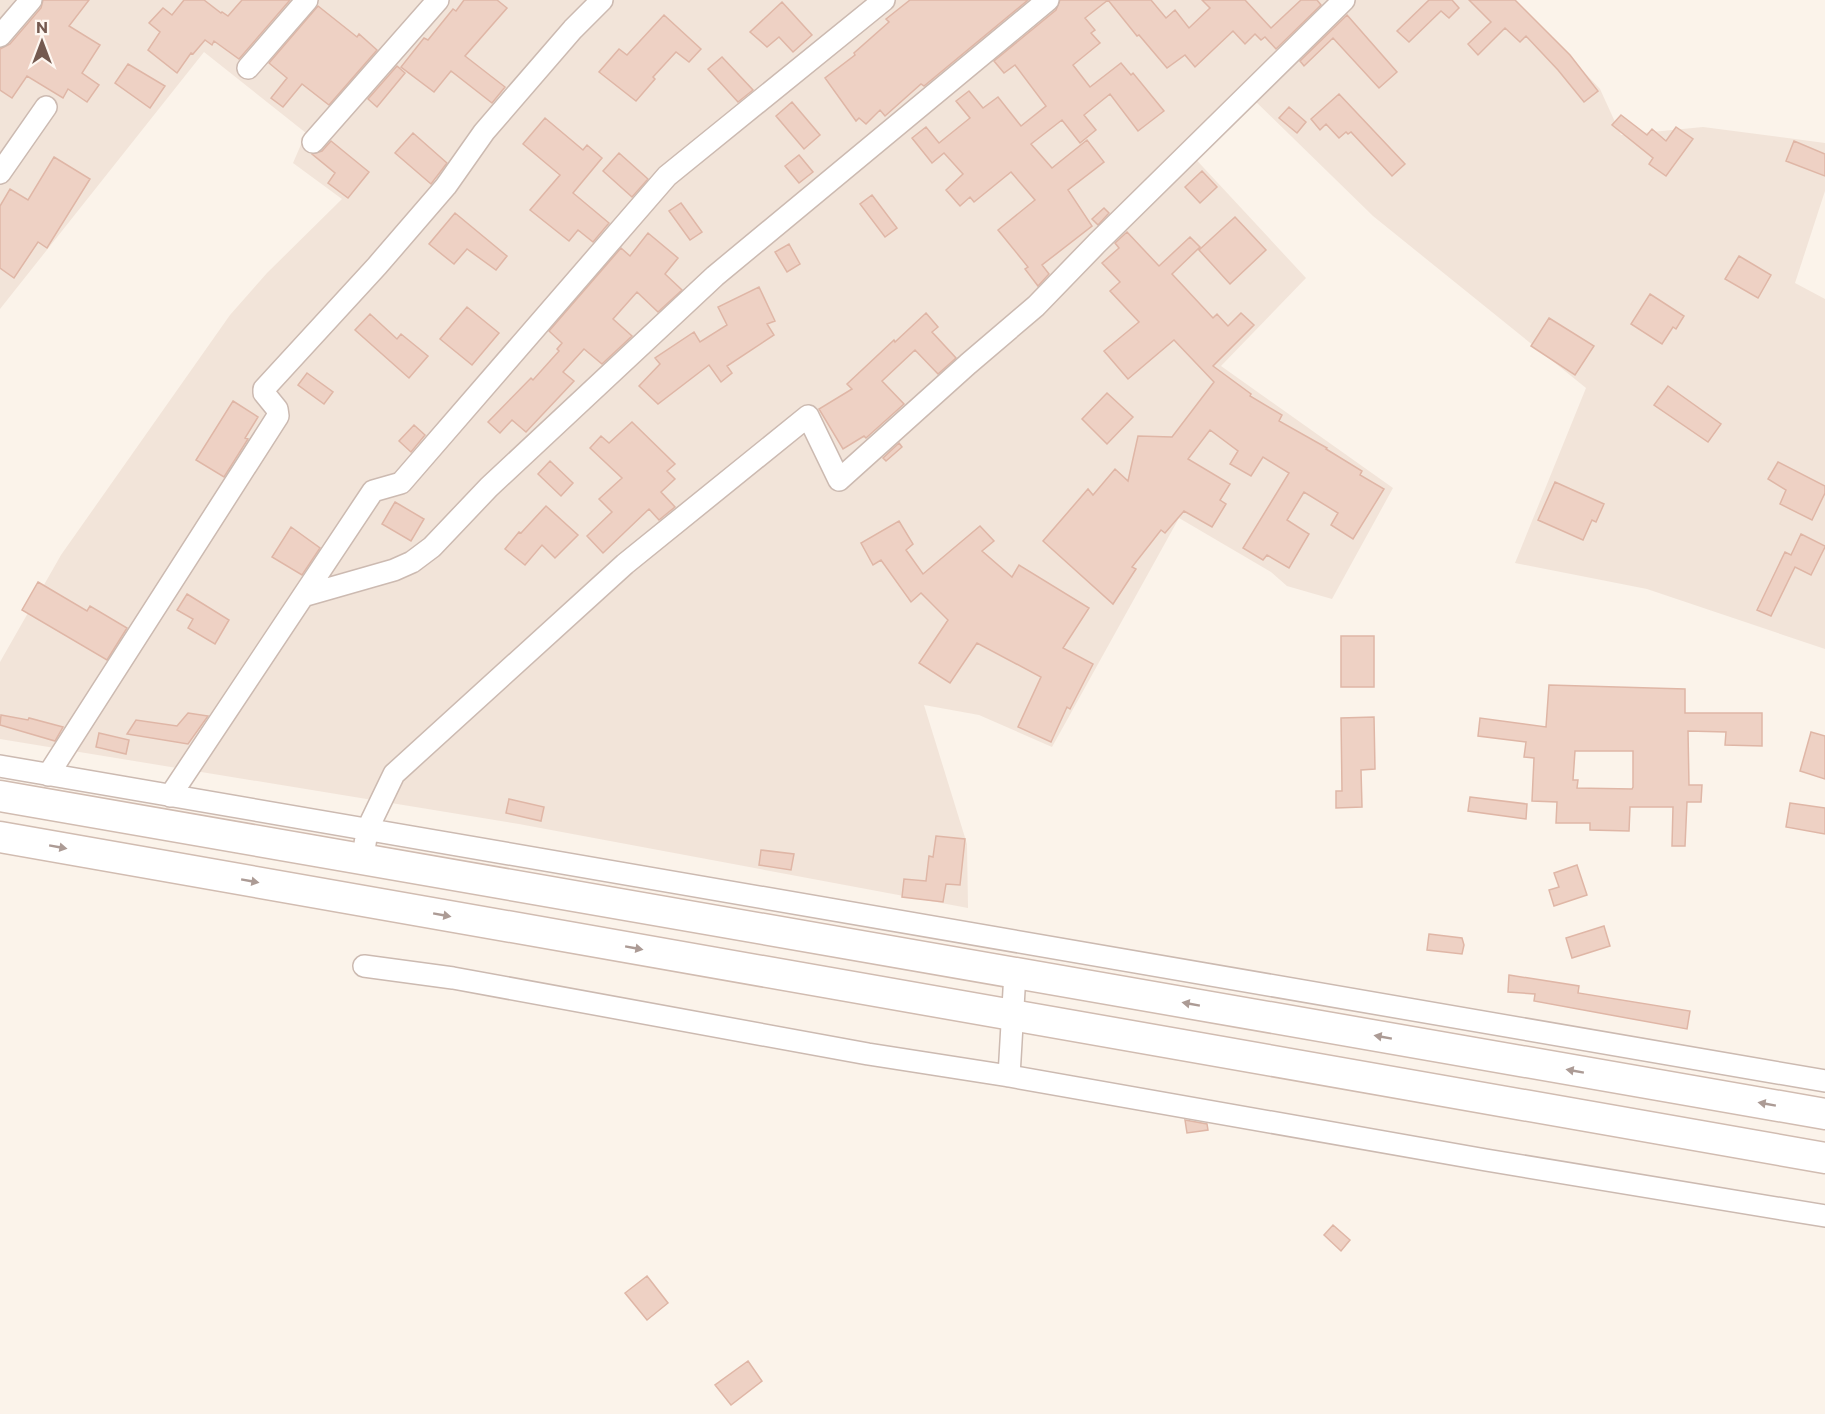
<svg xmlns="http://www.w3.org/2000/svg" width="1825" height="1414" font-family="Commissioner,sans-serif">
<rect width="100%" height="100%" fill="#fbf3ea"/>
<path fill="#f2e4d9" d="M 0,0 L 1511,0 L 1554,40 L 1600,89 L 1621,135 L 1703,127 L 1825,143 L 1825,191 L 1795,283 L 1825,299 L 1825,649 L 1647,589 L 1515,563 L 1586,388 L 1373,216 L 1251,97 L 1190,153 L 1306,278 L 1221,366 L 1393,488 L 1332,599 L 1287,586 L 1271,572 L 1179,518 L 1052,747 L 979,715 L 924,705 L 967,844 L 968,908 L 519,824 L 0,739 L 0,662 L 61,555 L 230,315 L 267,273 L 342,199 L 293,163 L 306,133 L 204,52 L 0,309 Z"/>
<path fill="#eed1c4" stroke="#dfb6a6" stroke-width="1.5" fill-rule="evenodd" d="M 43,0 L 89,0 L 69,26 L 100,45 L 82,73 L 99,85 L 87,102 L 68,89 L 63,98 L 27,76 L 12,98 L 0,90 L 0,49 L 10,44 L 41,8 Z
M 184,0 L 204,0 L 221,13 L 222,12 L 228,16 L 242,0 L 290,0 L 239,59 L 214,41 L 212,45 L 205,40 L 193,54 L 191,53 L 177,73 L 148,50 L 160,32 L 149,23 L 163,8 L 172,15 Z
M 464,0 L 497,0 L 507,8 L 465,56 L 505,87 L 492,103 L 451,71 L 434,92 L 401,67 L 424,38 L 428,40 L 453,9 L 456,11 Z
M 910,0 L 1028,0 L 924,86 L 921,84 L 885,116 L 880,110 L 866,124 L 859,118 L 856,121 L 825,78 L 855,55 L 854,53 L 889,22 L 886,19 Z
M 1060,0 L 1151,0 L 1166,18 L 1175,10 L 1189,28 L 1210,8 L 1202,0 L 1245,0 L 1271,28 L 1301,0 L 1317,0 L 1321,5 L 1276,49 L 1265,37 L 1261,40 L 1255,34 L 1245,44 L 1233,31 L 1195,67 L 1185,55 L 1167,68 L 1139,35 L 1137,36 L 1108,0 L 1085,18 L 1095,30 L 1091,33 L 1100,43 L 1073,65 L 1090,87 L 1121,63 L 1131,75 L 1133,73 L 1164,111 L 1138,131 L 1110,94 L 1084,115 L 1096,130 L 1080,143 L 1062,120 L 1031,144 L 1052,168 L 1087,140 L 1104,162 L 1068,190 L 1092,226 L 1042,265 L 1049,274 L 1038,286 L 1025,269 L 1028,267 L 998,230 L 1035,200 L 1011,172 L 974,202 L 970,197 L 960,206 L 946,190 L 963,174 L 944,153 L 932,163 L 912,138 L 926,127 L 939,143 L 970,118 L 956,101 L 969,91 L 983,108 L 998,97 L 1021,126 L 1046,106 L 1015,65 L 1004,73 L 994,61 L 1056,10 Z
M 1429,0 L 1452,0 L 1459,8 L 1449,18 L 1441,11 L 1409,42 L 1397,31 Z
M 1469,0 L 1515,0 L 1570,55 L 1598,91 L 1584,102 L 1558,70 L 1526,36 L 1520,42 L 1505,28 L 1478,55 L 1468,44 L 1491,22 Z
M 782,2 L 812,35 L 793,52 L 779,37 L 767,47 L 750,32 Z
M 318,6 L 357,37 L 359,34 L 377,50 L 329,105 L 302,84 L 283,107 L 271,98 L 287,78 L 269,63 Z
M 664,15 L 701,49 L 689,62 L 676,52 L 653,77 L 655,79 L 636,101 L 599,72 L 619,49 L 627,55 Z
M 1347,15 L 1397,72 L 1379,88 L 1333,38 L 1304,66 L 1300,61 Z
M 722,57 L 753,90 L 738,102 L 708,69 Z
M 128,64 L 165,86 L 150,108 L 115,83 Z
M 397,66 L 405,73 L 377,107 L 368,99 Z
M 1339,94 L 1405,164 L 1392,176 L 1351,132 L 1348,134 L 1346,132 L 1339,138 L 1326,124 L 1320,130 L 1311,119 Z
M 792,102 L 820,135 L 804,149 L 776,116 Z
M 1289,107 L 1306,122 L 1297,133 L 1279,118 Z
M 1621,115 L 1647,135 L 1652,129 L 1666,141 L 1676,127 L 1693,139 L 1666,176 L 1649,164 L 1653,158 L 1612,125 Z
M 545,118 L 583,150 L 587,145 L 602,158 L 573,193 L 609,223 L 593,242 L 578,230 L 569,241 L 530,210 L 560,175 L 523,144 Z
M 413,133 L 447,163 L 431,184 L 395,153 Z
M 331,141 L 369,172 L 348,198 L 328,183 L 335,173 L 312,154 L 322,151 Z
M 1794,141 L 1825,154 L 1825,176 L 1786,161 Z
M 619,153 L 648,179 L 632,197 L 603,171 Z
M 799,155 L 813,172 L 799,183 L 785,166 Z
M 54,157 L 90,179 L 47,248 L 38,242 L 14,278 L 0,268 L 0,206 L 10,189 L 28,200 Z
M 1202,171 L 1217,187 L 1200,203 L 1185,187 Z
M 872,195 L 897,228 L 885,237 L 860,204 Z
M 681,203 L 702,232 L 690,240 L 669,211 Z
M 1104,208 L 1109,213 L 1098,225 L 1092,219 Z
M 455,213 L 507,256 L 496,270 L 467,249 L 454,264 L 429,244 Z
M 1235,217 L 1266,250 L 1230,284 L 1199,250 Z
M 1127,232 L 1159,266 L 1190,237 L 1200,247 L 1172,274 L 1213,318 L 1217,314 L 1228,326 L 1241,313 L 1254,325 L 1213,366 L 1251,394 L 1250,396 L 1282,415 L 1279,421 L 1327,448 L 1326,449 L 1362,471 L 1360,475 L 1384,489 L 1353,539 L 1331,525 L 1338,513 L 1304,492 L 1287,520 L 1309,534 L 1289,568 L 1267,555 L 1263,560 L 1243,548 L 1289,473 L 1263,457 L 1251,476 L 1230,464 L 1238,451 L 1210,430 L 1188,459 L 1230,484 L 1220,500 L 1226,504 L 1212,527 L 1184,511 L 1165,533 L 1161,530 L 1132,567 L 1136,569 L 1113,604 L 1043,541 L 1088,489 L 1093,495 L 1115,469 L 1128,481 L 1138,436 L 1172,437 L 1214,382 L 1174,340 L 1128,379 L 1104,351 L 1139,322 L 1110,291 L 1120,282 L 1102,263 L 1119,248 L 1115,243 Z
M 648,233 L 678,258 L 665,274 L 682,290 L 658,312 L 637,292 L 613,319 L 632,336 L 602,364 L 584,349 L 563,372 L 574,381 L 526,432 L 512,420 L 500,433 L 488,422 L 531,378 L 533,380 L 559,351 L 557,349 L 562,343 L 549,331 L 621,248 L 630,256 Z
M 789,244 L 800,264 L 787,272 L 775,252 Z
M 1739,256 L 1771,275 L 1758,298 L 1725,279 Z
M 759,287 L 775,321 L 767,324 L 774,335 L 727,366 L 732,373 L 721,382 L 709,365 L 658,404 L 639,386 L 660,364 L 655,358 L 694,332 L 700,342 L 727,325 L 718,307 Z
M 1650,294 L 1684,316 L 1676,329 L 1673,327 L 1662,344 L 1631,324 Z
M 467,307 L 499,333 L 472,365 L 440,339 Z
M 926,313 L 938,327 L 932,332 L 956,358 L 938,374 L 915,350 L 882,381 L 904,404 L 866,438 L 864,436 L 843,449 L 819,409 L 852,389 L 847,384 L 894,340 L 895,342 Z
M 370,314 L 397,339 L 401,334 L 428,356 L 409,378 L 355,330 Z
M 1549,318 L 1594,346 L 1575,375 L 1531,346 Z
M 307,373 L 333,392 L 324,404 L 298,385 Z
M 1668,386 L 1721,424 L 1708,442 L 1654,405 Z
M 1107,393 L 1133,417 L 1107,444 L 1082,419 Z
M 233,401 L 258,417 L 245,438 L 248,439 L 224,477 L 196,460 Z
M 632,422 L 675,464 L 667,471 L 675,479 L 661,492 L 675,507 L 659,520 L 649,509 L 603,553 L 587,536 L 612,512 L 599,499 L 622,478 L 590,448 L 601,436 L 609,443 Z
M 414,425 L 425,435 L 411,452 L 399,441 Z
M 899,443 L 902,447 L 886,461 L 883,458 Z
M 550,461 L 573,483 L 561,496 L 538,474 Z
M 1778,462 L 1825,486 L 1825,493 L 1812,520 L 1780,504 L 1786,490 L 1768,479 Z
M 1555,482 L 1604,504 L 1596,522 L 1592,520 L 1583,540 L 1538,520 Z
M 395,502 L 424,519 L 411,541 L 382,524 Z
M 546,506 L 578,535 L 555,558 L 542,545 L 525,565 L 505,549 L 519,532 L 521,533 Z
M 899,521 L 913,544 L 906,550 L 923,574 L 980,526 L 994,541 L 982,551 L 1012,577 L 1019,565 L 1089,608 L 1063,648 L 1093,664 L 1070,709 L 1067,707 L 1051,742 L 1018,727 L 1041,677 L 977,643 L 950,683 L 919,663 L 948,620 L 921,593 L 911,602 L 881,560 L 873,565 L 861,543 Z
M 291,527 L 320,548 L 302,575 L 272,557 Z
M 1801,534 L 1825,546 L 1825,547 L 1811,575 L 1795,567 L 1771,616 L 1757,610 L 1785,552 L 1791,555 Z
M 38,582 L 87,611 L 90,606 L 127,628 L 107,660 L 22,610 Z
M 187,594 L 229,620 L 215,644 L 188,628 L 193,619 L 177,610 Z
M 1341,636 L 1374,636 L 1374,687 L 1341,687 Z
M 1549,685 L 1685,689 L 1685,713 L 1762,713 L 1762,746 L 1725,745 L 1726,732 L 1688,731 L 1689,785 L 1702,785 L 1701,802 L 1687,802 L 1685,846 L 1672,846 L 1673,807 L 1630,807 L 1629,831 L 1590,830 L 1590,823 L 1556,823 L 1557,802 L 1532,801 L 1534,758 L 1524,757 L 1526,742 L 1478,736 L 1480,718 L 1546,727 ZM 1575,751 L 1633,751 L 1633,787 L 1632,789 L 1577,788 L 1578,780 L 1573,780 Z
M 188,713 L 208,716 L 188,744 L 127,734 L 136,720 L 177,726 Z
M 1,715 L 28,720 L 29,718 L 63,727 L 55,741 L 0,725 Z
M 1374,717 L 1375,769 L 1361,770 L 1362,807 L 1336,808 L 1336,791 L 1342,791 L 1341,718 Z
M 1811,732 L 1825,736 L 1825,779 L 1800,771 Z
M 99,733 L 129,740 L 126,754 L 96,747 Z
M 1470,797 L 1527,804 L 1526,819 L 1468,811 Z
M 509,799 L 544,807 L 541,821 L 506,813 Z
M 1790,803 L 1825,808 L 1825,834 L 1786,827 Z
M 936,836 L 965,839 L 960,885 L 946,884 L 943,902 L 902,897 L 904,879 L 926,881 L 929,856 L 933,857 Z
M 761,850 L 794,854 L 791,870 L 759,865 Z
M 1577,865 L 1587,895 L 1554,906 L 1549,890 L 1559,887 L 1554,873 Z
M 1604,926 L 1610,946 L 1572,958 L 1566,938 Z
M 1429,934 L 1462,938 L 1464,945 L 1462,954 L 1427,950 Z
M 1509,975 L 1579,986 L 1578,993 L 1690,1011 L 1687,1029 L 1534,1001 L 1535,994 L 1508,992 Z
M 1185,1120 L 1207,1124 L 1208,1130 L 1187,1133 Z
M 1333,1225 L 1350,1240 L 1341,1251 L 1324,1235 Z
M 647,1276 L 668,1303 L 647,1320 L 625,1293 Z
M 748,1361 L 762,1381 L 731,1405 L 715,1385 Z"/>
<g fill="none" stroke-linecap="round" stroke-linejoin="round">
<g stroke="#ccbab1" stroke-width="24">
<path id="street" d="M 0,36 L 31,0
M 248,68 L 307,0
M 313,142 L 438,0
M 0,173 L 46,107
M 303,596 L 394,570 L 412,562 L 432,547 L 489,487 L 715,276 L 1048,0
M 0,766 L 1825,1081
M 48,775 L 278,416 L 277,409 L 264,393 L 264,389 L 377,266 L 446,186 L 484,132 L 573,29 L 602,0
M 170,796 L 373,491 L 401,483 L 667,176 L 884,0
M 365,844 L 367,830 L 394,774 L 625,564 L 808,416 L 839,480 L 968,364 L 1036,306 L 1097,243 L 1344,0
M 364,966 L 453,978 L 868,1054 L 1009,1076 L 1486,1160 L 1825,1216
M 1009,1076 L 1015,973"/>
</g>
<g stroke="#d1bcb1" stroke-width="33">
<path id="secondary" d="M 0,796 L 1825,1114
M 0,837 L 1825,1158"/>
</g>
<use href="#street" stroke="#fff" stroke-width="21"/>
<use href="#secondary" stroke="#fff" stroke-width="30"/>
</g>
<defs><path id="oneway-solid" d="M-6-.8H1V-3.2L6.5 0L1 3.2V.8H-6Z" transform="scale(1.5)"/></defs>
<g fill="#ac9b95">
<use href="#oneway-solid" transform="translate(58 847) rotate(10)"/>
<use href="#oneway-solid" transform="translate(250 881) rotate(10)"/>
<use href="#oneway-solid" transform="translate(442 915) rotate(10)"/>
<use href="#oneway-solid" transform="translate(634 948) rotate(10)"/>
<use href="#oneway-solid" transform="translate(1191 1004) rotate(-170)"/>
<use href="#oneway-solid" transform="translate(1383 1037) rotate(-170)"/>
<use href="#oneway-solid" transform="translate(1575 1071) rotate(-170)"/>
<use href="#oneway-solid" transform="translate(1767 1104) rotate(-170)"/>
</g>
<g transform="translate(42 42)" stroke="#fef7f1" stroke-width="4.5" paint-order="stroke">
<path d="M0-4.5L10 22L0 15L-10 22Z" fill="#74594f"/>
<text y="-9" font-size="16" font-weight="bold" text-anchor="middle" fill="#74594f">N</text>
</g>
</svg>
